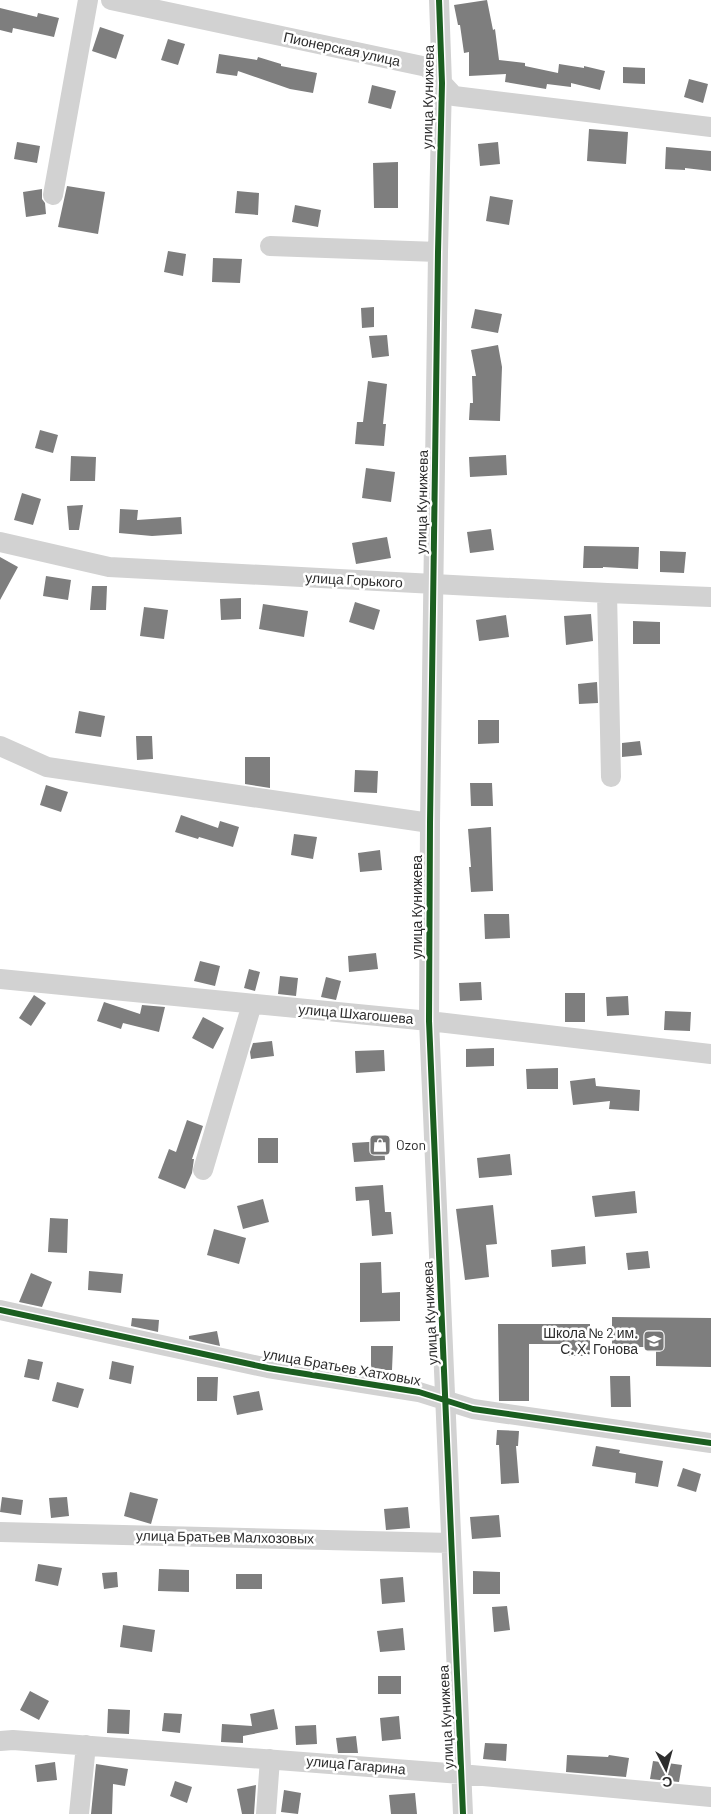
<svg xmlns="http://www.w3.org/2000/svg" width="711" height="1814" font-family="Barlow,sans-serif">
<rect width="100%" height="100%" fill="#fff"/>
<path fill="#7e7e7e" d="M 487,0 L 493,30 L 495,29 L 499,60 L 525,63 L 525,66 L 558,73 L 559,64 L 584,68 L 584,66 L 605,71 L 600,90 L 571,83 L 571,87 L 547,84 L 546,89 L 505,82 L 506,74 L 469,76 L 469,52 L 464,53 L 460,25 L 458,25 L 454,5 Z
M 0,8 L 37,17 L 38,13 L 59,18 L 54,37 L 13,28 L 12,33 L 0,30 Z
M 100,27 L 124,35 L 116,59 L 92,51 Z
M 168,39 L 185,44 L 178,65 L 161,60 Z
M 219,54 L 257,60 L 258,57 L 281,64 L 281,66 L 317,73 L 313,93 L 290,89 L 238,71 L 237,76 L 216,73 Z
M 623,67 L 645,68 L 645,84 L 623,83 Z
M 689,79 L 708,84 L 703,103 L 684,97 Z
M 372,85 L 396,91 L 391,109 L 368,103 Z
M 589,129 L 628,132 L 626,164 L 587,161 Z
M 17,142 L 40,146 L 37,163 L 14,159 Z
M 498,142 L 500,164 L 480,166 L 478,144 Z
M 666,147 L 711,151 L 711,171 L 685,168 L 685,170 L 665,169 Z
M 398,162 L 398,208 L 374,208 L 373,163 Z
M 67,186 L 105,192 L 98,234 L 58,227 Z
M 42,189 L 42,199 L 45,203 L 46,214 L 26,217 L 23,192 Z
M 237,191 L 259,193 L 258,215 L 235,213 Z
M 490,196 L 513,200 L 509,225 L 486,221 Z
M 295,205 L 321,210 L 318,227 L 292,222 Z
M 168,251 L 186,254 L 183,276 L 164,272 Z
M 213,258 L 242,259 L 240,283 L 212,282 Z
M 374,307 L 374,327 L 362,328 L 361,308 Z
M 475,309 L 502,314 L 498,333 L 471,328 Z
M 387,335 L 389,356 L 372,358 L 369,336 Z
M 498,345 L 502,367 L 500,421 L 469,420 L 470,403 L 473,403 L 472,376 L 476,376 L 471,350 Z
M 368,381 L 387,384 L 383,424 L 386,424 L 384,446 L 355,444 L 357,422 L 363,422 Z
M 40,430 L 58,435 L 53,453 L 35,448 Z
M 506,455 L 507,475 L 470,477 L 469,457 Z
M 71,456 L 96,457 L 95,481 L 70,481 Z
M 366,468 L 395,472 L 391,502 L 362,498 Z
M 22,493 L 41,499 L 33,525 L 14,520 Z
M 83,505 L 79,530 L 69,530 L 67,506 Z
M 120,509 L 138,510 L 137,520 L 181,517 L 182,534 L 152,536 L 119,533 Z
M 491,529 L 494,550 L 470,553 L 467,532 Z
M 387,537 L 391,558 L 356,564 L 352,543 Z
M 584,546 L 639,547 L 638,569 L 603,567 L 603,568 L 583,568 Z
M 660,551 L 686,552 L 684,573 L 660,572 Z
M 0,557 L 18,567 L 0,600 Z
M 46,576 L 71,580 L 68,600 L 43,596 Z
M 92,586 L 107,586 L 106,610 L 90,610 Z
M 241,598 L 241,619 L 221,620 L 220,599 Z
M 355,602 L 380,610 L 374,630 L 349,622 Z
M 263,604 L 308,611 L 304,637 L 259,629 Z
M 144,607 L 168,610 L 164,639 L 140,636 Z
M 591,614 L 593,641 L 566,645 L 564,616 Z
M 506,615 L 509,637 L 479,641 L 476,620 Z
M 633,621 L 660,622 L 660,644 L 633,644 Z
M 597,682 L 598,703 L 579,704 L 578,684 Z
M 79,711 L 105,716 L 101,737 L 75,733 Z
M 478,720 L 499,720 L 499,743 L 478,744 Z
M 136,736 L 152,736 L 153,759 L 137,760 Z
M 640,741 L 642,755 L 622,757 L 622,743 Z
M 245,757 L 270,757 L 270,788 L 245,784 Z
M 355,770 L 378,771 L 377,793 L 354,792 Z
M 470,783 L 492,783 L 493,806 L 471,806 Z
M 46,785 L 68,792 L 61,812 L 40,805 Z
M 181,815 L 218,828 L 220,821 L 239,827 L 233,847 L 199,837 L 198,839 L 175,832 Z
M 491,827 L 493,891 L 471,892 L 469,867 L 471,867 L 468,829 Z
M 294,834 L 317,837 L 313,859 L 291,855 Z
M 380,850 L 382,870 L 360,872 L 358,853 Z
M 484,914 L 509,914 L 510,938 L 485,939 Z
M 376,953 L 378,969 L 349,972 L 348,956 Z
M 200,961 L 220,966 L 215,986 L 194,981 Z
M 249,969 L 260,972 L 255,991 L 244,988 Z
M 280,976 L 298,978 L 296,996 L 278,994 Z
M 326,977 L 341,981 L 336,1000 L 321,997 Z
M 481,982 L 482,1000 L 460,1001 L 459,983 Z
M 565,993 L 585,993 L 585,1022 L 565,1022 Z
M 34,995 L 46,1003 L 31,1026 L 19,1018 Z
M 628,996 L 629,1015 L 607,1016 L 606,997 Z
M 104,1002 L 140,1014 L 142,1005 L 165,1007 L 159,1032 L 123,1023 L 121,1029 L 97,1021 Z
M 665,1011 L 691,1012 L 690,1031 L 664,1030 Z
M 203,1017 L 224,1028 L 213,1049 L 192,1038 Z
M 272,1041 L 274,1056 L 251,1059 L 250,1052 L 253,1043 Z
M 494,1048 L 494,1066 L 466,1067 L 466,1049 Z
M 384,1050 L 385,1071 L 356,1073 L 355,1051 Z
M 558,1068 L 558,1089 L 527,1089 L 526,1069 Z
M 595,1078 L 596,1086 L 640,1090 L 639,1111 L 609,1109 L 610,1101 L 573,1105 L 570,1081 Z
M 187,1120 L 203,1126 L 192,1159 L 194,1159 L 192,1173 L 185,1189 L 158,1178 L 169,1149 L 176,1152 Z
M 258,1138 L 278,1138 L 278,1163 L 258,1163 Z
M 384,1141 L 385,1160 L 354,1162 L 352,1143 Z
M 510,1154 L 512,1175 L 479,1178 L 477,1158 Z
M 383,1185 L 385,1212 L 391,1212 L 393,1234 L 372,1236 L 369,1200 L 356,1201 L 355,1187 Z
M 635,1191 L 637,1213 L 595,1217 L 592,1196 Z
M 263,1199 L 269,1222 L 243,1229 L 237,1206 Z
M 493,1205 L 497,1244 L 486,1245 L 489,1277 L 465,1280 L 456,1209 Z
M 50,1218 L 68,1219 L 67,1253 L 48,1252 Z
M 214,1229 L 246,1238 L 239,1264 L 207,1255 Z
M 585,1246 L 586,1264 L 552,1267 L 551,1250 Z
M 648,1251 L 650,1268 L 628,1270 L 626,1253 Z
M 381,1262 L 382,1293 L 400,1292 L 400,1321 L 360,1322 L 360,1263 Z
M 89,1271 L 123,1274 L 121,1293 L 88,1290 Z
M 31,1273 L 52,1282 L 42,1307 L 19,1302 Z
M 612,1317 L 711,1318 L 711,1367 L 656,1366 L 656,1347 L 612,1347 Z
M 132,1318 L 159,1320 L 158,1332 L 131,1326 Z
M 498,1324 L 590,1324 L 590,1356 L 567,1356 L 567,1344 L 529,1344 L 529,1401 L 499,1401 Z
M 217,1331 L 220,1346 L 189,1339 L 189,1336 Z
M 371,1346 L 393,1346 L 392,1370 L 371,1370 Z
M 28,1359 L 43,1362 L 39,1380 L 24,1377 Z
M 112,1361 L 134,1366 L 131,1384 L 109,1379 Z
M 610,1376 L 630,1376 L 631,1407 L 611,1407 Z
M 197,1377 L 218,1377 L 217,1401 L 197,1401 Z
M 57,1382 L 84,1389 L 78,1408 L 52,1401 Z
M 259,1391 L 263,1410 L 237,1415 L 233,1396 Z
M 497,1430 L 519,1431 L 518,1446 L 516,1446 L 519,1483 L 501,1484 L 499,1445 L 496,1445 Z
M 596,1446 L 620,1450 L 619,1453 L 663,1461 L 658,1487 L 635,1483 L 636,1473 L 592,1466 Z
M 683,1468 L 701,1474 L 696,1492 L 677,1486 Z
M 130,1492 L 158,1499 L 151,1524 L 124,1516 Z
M 2,1497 L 23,1500 L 21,1515 L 0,1512 Z
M 67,1497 L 69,1516 L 51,1518 L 49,1498 Z
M 408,1507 L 410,1528 L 386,1530 L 384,1509 Z
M 499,1515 L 501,1537 L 472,1539 L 470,1517 Z
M 38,1564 L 62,1568 L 58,1586 L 35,1581 Z
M 159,1569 L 189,1570 L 189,1592 L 158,1591 Z
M 473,1571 L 500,1572 L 500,1594 L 473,1594 Z
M 117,1572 L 118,1587 L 104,1589 L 102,1573 Z
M 236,1574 L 262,1574 L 262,1589 L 236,1589 Z
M 403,1577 L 405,1602 L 382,1604 L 380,1579 Z
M 507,1606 L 510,1630 L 494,1632 L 492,1607 Z
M 123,1625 L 155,1630 L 152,1652 L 120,1647 Z
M 403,1628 L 405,1650 L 380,1652 L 377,1631 Z
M 378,1676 L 401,1676 L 401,1694 L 378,1694 Z
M 30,1691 L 49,1701 L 39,1720 L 20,1710 Z
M 108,1709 L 130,1710 L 129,1734 L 107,1733 Z
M 274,1709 L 278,1729 L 243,1736 L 243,1743 L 221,1742 L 222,1724 L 252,1726 L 250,1714 Z
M 164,1713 L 182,1714 L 180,1733 L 162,1731 Z
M 399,1716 L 401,1739 L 382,1741 L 380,1718 Z
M 316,1725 L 317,1744 L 296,1745 L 295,1726 Z
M 356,1736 L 358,1753 L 338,1753 L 336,1738 Z
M 485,1743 L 507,1744 L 506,1761 L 483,1759 Z
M 567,1755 L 608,1757 L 609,1755 L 629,1758 L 626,1777 L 566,1772 Z
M 653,1761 L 682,1765 L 679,1782 L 650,1779 Z
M 55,1762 L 57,1780 L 37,1782 L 35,1765 Z
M 96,1764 L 128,1769 L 125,1786 L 113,1784 L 112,1814 L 91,1814 Z
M 175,1781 L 192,1787 L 187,1803 L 170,1796 Z
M 256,1785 L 254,1814 L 242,1814 L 237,1789 Z
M 284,1790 L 301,1793 L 298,1814 L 281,1812 Z
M 415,1793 L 417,1814 L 391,1814 L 389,1795 Z"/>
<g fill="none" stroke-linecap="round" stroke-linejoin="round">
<path stroke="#d2d2d2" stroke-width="20" d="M 111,0 L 427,67 L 454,96 L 711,127
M 439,0 L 442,83 L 438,252 L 430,823 L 429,1021 L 463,1814
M 53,195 L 88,0
M 270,246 L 438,252
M 0,542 L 109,567 L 607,593 L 711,597
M 607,593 L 611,777
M 0,746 L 47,767 L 430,823
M 0,979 L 429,1021 L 711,1054
M 203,1170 L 252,1004
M 0,1310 L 268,1368 L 419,1392 L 473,1409 L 711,1443
M 0,1532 L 451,1543
M 0,1741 L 13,1740 L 461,1774 L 711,1797
M 79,1814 L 86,1745
M 266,1814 L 270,1759"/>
<g stroke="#fff" stroke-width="9">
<path id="cycleway" d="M 439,0 L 442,83 L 438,252 L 430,823 L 429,1021 L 463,1814
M 0,1310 L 268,1368 L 419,1392 L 473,1409 L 711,1443"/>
</g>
<use href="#cycleway" stroke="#1b5e20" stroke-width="6"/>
</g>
<defs>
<g id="shop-square" transform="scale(1.125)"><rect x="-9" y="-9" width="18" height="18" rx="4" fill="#767676" stroke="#fff"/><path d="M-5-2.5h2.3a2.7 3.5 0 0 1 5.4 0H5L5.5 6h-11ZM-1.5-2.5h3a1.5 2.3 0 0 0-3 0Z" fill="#fff"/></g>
<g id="school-square" transform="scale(1.125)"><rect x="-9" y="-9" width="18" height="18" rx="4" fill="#767676" stroke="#fff"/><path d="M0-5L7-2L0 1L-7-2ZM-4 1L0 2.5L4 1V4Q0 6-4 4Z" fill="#fff"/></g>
</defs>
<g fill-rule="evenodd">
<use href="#shop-square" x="380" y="1145"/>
<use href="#school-square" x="654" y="1341"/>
</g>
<g text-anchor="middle" stroke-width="5" stroke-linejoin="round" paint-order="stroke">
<g font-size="14" fill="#2d2d2d" stroke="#fff">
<text transform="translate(342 49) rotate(12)" y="5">Пионерская улица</text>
<text transform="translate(428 97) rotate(-89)" y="5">улица Кунижева</text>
<text transform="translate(422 502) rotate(-89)" y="5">улица Кунижева</text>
<text transform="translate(354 580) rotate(3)" y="5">улица Горького</text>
<text transform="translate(417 907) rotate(-90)" y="5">улица Кунижева</text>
<text transform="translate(356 1014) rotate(5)" y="5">улица Шхагошева</text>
<text transform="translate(430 1313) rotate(-93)" y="5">улица Кунижева</text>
<text transform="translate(342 1367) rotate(10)" y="5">улица Братьев Хатховых</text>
<text transform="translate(225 1537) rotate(1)" y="5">улица Братьев Малхозовых</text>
<text transform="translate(446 1717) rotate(-93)" y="5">улица Кунижева</text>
<text transform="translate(356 1765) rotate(5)" y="5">улица Гагарина</text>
</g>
<g font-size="14" fill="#2d2d2d" stroke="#fff" text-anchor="start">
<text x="396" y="1150">Ozon</text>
<text x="638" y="1338" text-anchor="end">Школа № 2 им.<tspan x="638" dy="16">С. Х. Гонова</tspan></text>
</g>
</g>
<g transform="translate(666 1769) rotate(174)" stroke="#ffffff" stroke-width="4" paint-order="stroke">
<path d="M0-4L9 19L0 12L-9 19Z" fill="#2d2d2d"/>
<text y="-8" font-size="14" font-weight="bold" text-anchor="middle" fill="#2d2d2d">С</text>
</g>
</svg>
